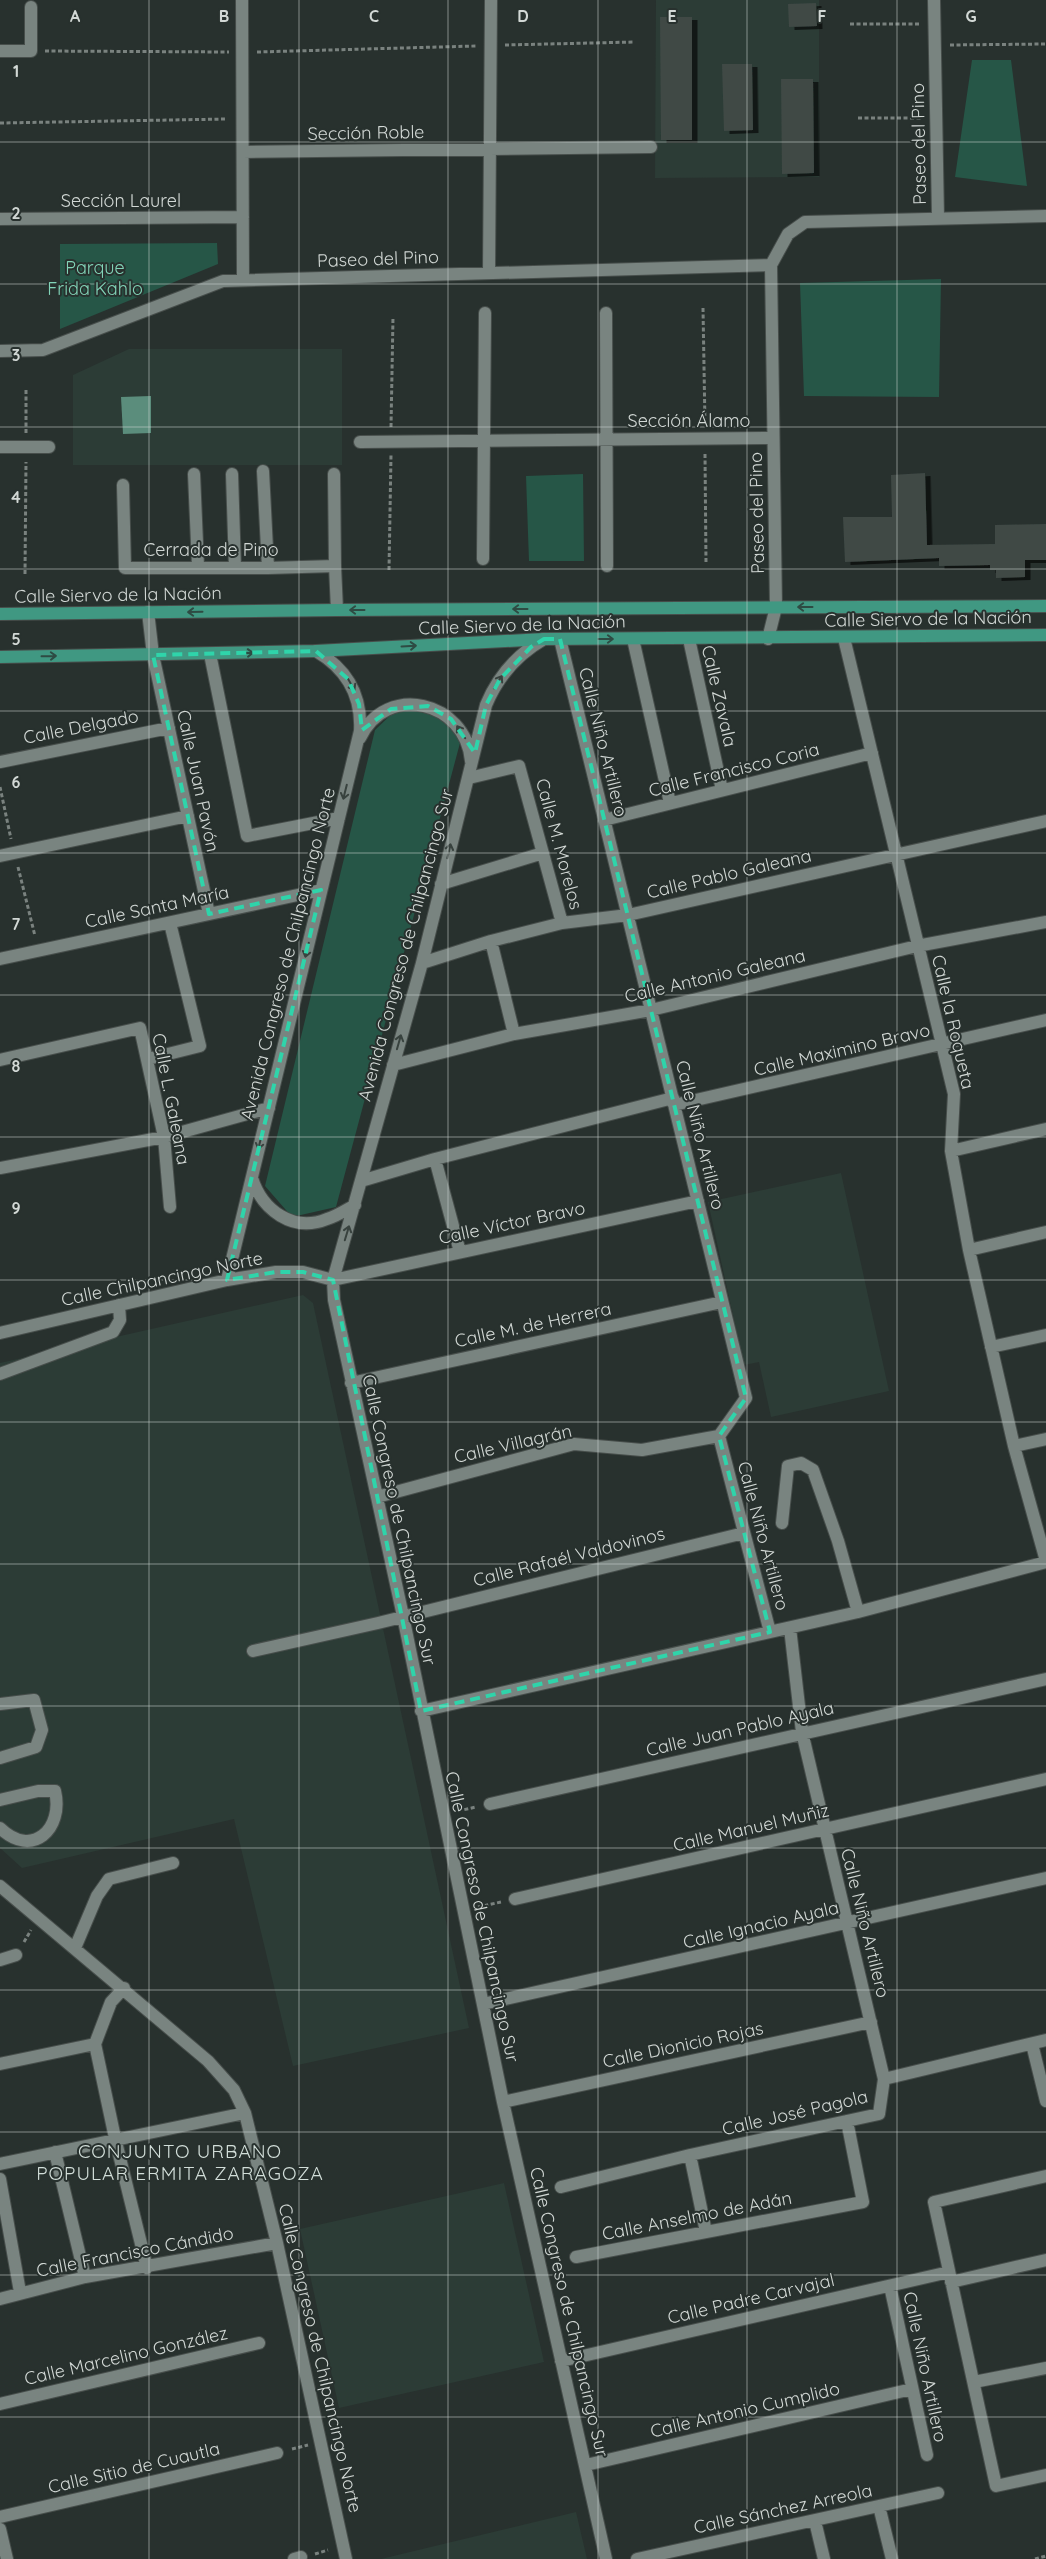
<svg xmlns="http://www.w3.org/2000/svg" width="1046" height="2559" font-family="Quicksand,sans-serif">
<defs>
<filter id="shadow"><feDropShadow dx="5.5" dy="3" stdDeviation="0" flood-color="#0009"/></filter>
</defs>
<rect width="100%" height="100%" fill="#28312e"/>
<path fill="#2c3c36" d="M 656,0 L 819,0 L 819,177 L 655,178 Z
M 129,349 L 342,349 L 342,465 L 73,465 L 73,375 Z
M 841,1173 L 889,1391 L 771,1417 L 759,1362 L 744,1365 L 708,1202 Z
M 303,1295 L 313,1303 L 469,2028 L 293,2066 L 234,1819 L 22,1868 L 0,1848 L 0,1363 Z
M 504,2183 L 544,2362 L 339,2408 L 300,2229 Z
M 576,2512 L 587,2559 L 381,2559 Z"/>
<path fill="#265647" d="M 972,60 L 1011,60 L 1027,186 L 955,177 Z
M 217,243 L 218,264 L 60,329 L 60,244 Z
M 941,279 L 939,397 L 804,396 L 800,283 Z
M 583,474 L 584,561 L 529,561 L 526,476 Z
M 400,706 L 425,706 L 449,720 L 460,743 L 336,1207 L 292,1217 L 265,1186 L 375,730 Z"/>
<path fill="#5b8d7c" d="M 151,396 L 151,433 L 123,434 L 121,397 Z"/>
<path fill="#3f4945" filter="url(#shadow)" d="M 816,3 L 817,26 L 789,27 L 788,4 Z
M 660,17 L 692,17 L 692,140 L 661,140 Z
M 722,64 L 752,64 L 753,130 L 724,131 Z
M 781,79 L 813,79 L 814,173 L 782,174 Z
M 925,473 L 927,545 L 995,544 L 995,525 L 1046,524 L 1046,560 L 1025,560 L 1025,577 L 996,578 L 996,570 L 990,570 L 990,565 L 939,566 L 939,558 L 845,562 L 843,517 L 892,517 L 891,475 Z"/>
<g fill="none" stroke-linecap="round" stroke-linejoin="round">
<g stroke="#474e4b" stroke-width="14">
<path id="minor" d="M 242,0 L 243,280
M 934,0 L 938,217
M 0,51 L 31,51 L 31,7
M 243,152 L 651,147
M 0,219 L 243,217
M 489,273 L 491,0
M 606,313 L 607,566
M 0,351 L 43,350 L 223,281 L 771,265
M 360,442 L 773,438
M 0,447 L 49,447
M 263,471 L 268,568
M 194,474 L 198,566
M 232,474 L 235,568
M 334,474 L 335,566
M 123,485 L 125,568 L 268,568 L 335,566 L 337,610
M 483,559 L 485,313
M 148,612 L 153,655 L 209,914
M 844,638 L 954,1094 L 951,1151 L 969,1250 L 1014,1446 L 1046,1561
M 544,639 C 516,655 498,676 486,705 L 422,963 L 333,1280 L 334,1300 L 403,1616 L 503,2102 L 606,2559
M 560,639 L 746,1398 L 719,1436 L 770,1632
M 633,639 L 670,803
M 689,639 L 722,790
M 768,639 L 776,607 L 771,265 L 788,234 L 805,222 L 1046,216
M 210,654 L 247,836 L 339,818
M 360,738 C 386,682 466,701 471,761
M 0,762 L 169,728
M 469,778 L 519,766 L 562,923
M 604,820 L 872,753
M 0,856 L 188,816
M 441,884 L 543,853
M 491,941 L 514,1034
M 0,959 L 321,890
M 422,963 L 491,941 L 562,923 L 628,915 L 1046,821
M 148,1059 L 200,1046 L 170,923
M 0,1060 L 140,1028 L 164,1137 L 170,1207
M 393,1065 L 514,1034 L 651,1010 L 917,946 L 1046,922
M 674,1105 L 1046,1020
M 951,1151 L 1046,1129
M 435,1159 L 460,1252
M 0,1168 L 164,1137 L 269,1108
M 252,1178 C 262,1210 293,1233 327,1219 C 337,1216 346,1210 355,1205
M 361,1181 L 435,1159 L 673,1098
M 969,1250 L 1046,1232
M 227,1280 L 360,731 C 362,695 347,669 316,651
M 0,1333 L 227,1280 L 276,1272 L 303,1272 L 333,1280 L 698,1201
M 991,1347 L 1046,1335
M 0,1374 L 113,1332 L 120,1320 L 119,1305
M 351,1383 L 722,1302
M 1014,1446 L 1046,1439
M 377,1497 L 574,1444 L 642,1450 L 719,1436
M 782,1523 L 788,1466 L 801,1463 L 813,1470 L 838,1541 L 858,1612
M 253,1651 L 378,1623 L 744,1533
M 0,1704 L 34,1700 L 42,1730 L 36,1747 L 0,1758
M 421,1711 L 858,1612 L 1046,1562
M 0,1800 L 38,1791 L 55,1791 C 64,1829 32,1859 0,1828
M 490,1804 L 1046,1679
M 0,1886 L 208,2061 L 234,2090 L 245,2113 L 277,2243 L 346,2559
M 515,1899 L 1046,1779
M 75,1948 L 97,1896 L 109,1879 L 173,1863
M 0,1960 L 16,1955
M 483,2004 L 1046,1878
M 95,2044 L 115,2138 L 147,2268
M 95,2044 L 111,2002 L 124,1988
M 1032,2044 L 1046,2101
M 0,2064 L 95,2044
M 884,2079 L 1046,2040
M 503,2102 L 871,2022
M 55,2152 L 85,2277
M 690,2155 L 706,2232
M 0,2164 L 245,2113
M 1046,2176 L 934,2202 L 996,2486 L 1046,2475
M 0,2179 L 20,2292
M 561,2187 L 690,2155 L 879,2114 L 884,2079 L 802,1732 L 790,1628
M 576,2257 L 863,2202 L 847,2121
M 951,2282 L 1046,2260
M 890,2286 L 927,2455
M 0,2299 L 85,2277 L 277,2243
M 561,2361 L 949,2272
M 974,2382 L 1046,2368
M 0,2404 L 259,2343
M 586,2465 L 912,2389
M 879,2506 L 892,2559
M 0,2517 L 277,2453
M 815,2521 L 824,2559
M 0,2529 L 7,2559
M 294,2559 L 301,2557
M 637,2559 L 938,2493"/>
</g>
<g stroke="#474e4b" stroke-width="14">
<path id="major" d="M 0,614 L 337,610 L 1046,606
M 0,657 L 316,651 L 544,639 L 1046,635"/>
</g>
<path stroke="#7a827f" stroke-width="3" stroke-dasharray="4 2.5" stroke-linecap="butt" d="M 850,24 L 921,24
M 505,45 L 634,42
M 950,45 L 1046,44
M 45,51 L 229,52
M 257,52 L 476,46
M 858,118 L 921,118
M 0,123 L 227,119
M 703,308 L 705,425
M 391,427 L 393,317
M 26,433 L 26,388
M 705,454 L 706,563
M 389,570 L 391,455
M 25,574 L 26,462
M 0,787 L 11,839
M 18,867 L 35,936
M 458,1811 L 476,1807
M 478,1907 L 501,1902
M 24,1942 L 31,1930
M 292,2449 L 308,2445
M 315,2554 L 328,2550
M 1035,2559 L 1046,2556"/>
<use href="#minor" stroke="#798480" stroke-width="12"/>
<use href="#major" stroke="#409882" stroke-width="12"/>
</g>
<defs><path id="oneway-shaft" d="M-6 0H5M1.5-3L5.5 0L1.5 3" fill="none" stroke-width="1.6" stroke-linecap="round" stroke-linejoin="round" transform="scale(1.25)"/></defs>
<g stroke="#2e4b43">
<use href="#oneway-shaft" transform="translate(805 607) rotate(180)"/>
<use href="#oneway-shaft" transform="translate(520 609) rotate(180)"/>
<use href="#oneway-shaft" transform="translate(357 610) rotate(180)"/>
<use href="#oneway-shaft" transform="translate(195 612) rotate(179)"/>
<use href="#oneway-shaft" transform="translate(606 639)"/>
<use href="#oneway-shaft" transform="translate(409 646) rotate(-3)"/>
<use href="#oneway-shaft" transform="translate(246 653) rotate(-2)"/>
<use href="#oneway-shaft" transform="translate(49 656) rotate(-1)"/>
</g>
<g stroke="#38423e">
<use href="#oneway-shaft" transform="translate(498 682) rotate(-57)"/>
<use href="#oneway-shaft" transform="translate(351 684) rotate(60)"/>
<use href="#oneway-shaft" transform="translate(461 732) rotate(-124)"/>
<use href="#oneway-shaft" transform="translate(345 792) rotate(104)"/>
<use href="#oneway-shaft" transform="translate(449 851) rotate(-77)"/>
<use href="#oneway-shaft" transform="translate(307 950) rotate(104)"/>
<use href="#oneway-shaft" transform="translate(399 1042) rotate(-74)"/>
<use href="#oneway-shaft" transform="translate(260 1142) rotate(104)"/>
<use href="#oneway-shaft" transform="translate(347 1233) rotate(-73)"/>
</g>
<path fill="none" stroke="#2fd4aa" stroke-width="4" stroke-dasharray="10 6" stroke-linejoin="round" d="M 544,639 L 560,639 L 746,1398 L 719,1436 L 770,1632 L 421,1711 L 333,1280 L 303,1272 L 276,1272 L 227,1280 L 321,890 L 209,914 L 153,655 L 316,651 L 348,679 L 359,704 L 362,730 L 391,709 L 428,706 L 451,719 L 475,753 L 486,705 L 500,679 L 531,647 Z"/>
<path fill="none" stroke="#d2d8d5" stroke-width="1" stroke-opacity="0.55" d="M 149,0 L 149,2559M 299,0 L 299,2559M 448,0 L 448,2559M 598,0 L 598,2559M 747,0 L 747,2559M 897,0 L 897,2559M 0,142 L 1046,142M 0,284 L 1046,284M 0,427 L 1046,427M 0,569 L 1046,569M 0,711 L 1046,711M 0,853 L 1046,853M 0,995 L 1046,995M 0,1137 L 1046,1137M 0,1280 L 1046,1280M 0,1422 L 1046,1422M 0,1564 L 1046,1564M 0,1706 L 1046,1706M 0,1848 L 1046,1848M 0,1990 L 1046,1990M 0,2132 L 1046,2132M 0,2275 L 1046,2275M 0,2417 L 1046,2417"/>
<g text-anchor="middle" stroke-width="4" stroke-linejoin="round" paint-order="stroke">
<g font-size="18" fill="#d2d8d5" stroke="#28312e">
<text transform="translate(366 133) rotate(-1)" y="6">Sección Roble</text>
<text transform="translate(919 144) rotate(-91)" y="6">Paseo del Pino</text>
<text x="121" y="207">Sección Laurel</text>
<text transform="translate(378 259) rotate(-2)" y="6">Paseo del Pino</text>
<text x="689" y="427">Sección Álamo</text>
<text transform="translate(757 513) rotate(-91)" y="6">Paseo del Pino</text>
<text x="211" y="556">Cerrada de Pino</text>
<text transform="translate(118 595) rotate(-1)" y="6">Calle Siervo de la Nación</text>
<text transform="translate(928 619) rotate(-1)" y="6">Calle Siervo de la Nación</text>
<text transform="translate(522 625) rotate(-2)" y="6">Calle Siervo de la Nación</text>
<text transform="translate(719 696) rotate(77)" y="6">Calle Zavala</text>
<text transform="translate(81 727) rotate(-11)" y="6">Calle Delgado</text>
<text transform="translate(603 742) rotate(76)" y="6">Calle Niño Artillero</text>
<text transform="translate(734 770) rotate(-14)" y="6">Calle Francisco Coria</text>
<text transform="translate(198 781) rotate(78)" y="6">Calle Juan Pavón</text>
<text transform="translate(559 844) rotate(75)" y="6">Calle M. Morelos</text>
<text transform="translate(729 874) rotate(-13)" y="6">Calle Pablo Galeana</text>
<text transform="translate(157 907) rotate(-12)" y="6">Calle Santa María</text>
<text transform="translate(406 945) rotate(-75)" y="6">Avenida Congreso de Chilpancingo Sur</text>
<text transform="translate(288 954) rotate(-76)" y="6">Avenida Congreso de Chilpancingo Norte</text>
<text transform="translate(715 976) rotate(-13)" y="6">Calle Antonio Galeana</text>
<text transform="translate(953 1022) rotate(77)" y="6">Calle la Roqueta</text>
<text transform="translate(842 1050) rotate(-13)" y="6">Calle Maximino Bravo</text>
<text transform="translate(171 1099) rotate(79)" y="6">Calle L. Galeana</text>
<text transform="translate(700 1135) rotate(76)" y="6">Calle Niño Artillero</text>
<text transform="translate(512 1223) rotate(-12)" y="6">Calle Víctor Bravo</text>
<text transform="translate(162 1279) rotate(-12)" y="6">Calle Chilpancingo Norte</text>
<text transform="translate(533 1325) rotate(-12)" y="6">Calle M. de Herrera</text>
<text transform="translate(513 1444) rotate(-13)" y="6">Calle Villagrán</text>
<text transform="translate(399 1520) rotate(78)" y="6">Calle Congreso de Chilpancingo Sur</text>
<text transform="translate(763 1536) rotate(75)" y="6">Calle Niño Artillero</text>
<text transform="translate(569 1557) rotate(-14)" y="6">Calle Rafaél Valdovinos</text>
<text transform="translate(740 1729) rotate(-13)" y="6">Calle Juan Pablo Ayala</text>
<text transform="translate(751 1828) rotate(-13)" y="6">Calle Manuel Muñiz</text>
<text transform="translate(482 1917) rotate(78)" y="6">Calle Congreso de Chilpancingo Sur</text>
<text transform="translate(865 1923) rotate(76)" y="6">Calle Niño Artillero</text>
<text transform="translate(761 1925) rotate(-13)" y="6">Calle Ignacio Ayala</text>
<text transform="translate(683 2045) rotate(-12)" y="6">Calle Dionicio Rojas</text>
<text transform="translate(795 2113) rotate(-13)" y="6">Calle José Pagola</text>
<text transform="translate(697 2216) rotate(-11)" y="6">Calle Anselmo de Adán</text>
<text transform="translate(135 2252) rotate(-11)" y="6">Calle Francisco Cándido</text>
<text transform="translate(751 2299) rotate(-13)" y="6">Calle Padre Carvajal</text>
<text transform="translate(569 2312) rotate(77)" y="6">Calle Congreso de Chilpancingo Sur</text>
<text transform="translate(126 2356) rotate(-13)" y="6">Calle Marcelino González</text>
<text transform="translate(320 2358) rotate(77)" y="6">Calle Congreso de Chilpancingo Norte</text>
<text transform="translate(925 2367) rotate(78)" y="6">Calle Niño Artillero</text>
<text transform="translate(745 2410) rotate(-13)" y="6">Calle Antonio Cumplido</text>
<text transform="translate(134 2468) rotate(-13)" y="6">Calle Sitio de Cuautla</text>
<text transform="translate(783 2509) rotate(-12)" y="6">Calle Sánchez Arreola</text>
</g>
<g font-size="18" fill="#82d4b8" stroke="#28312e">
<text x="95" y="274">Parque<tspan x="95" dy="21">Frida Kahlo</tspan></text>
</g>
<g font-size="19" letter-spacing="1" fill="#d2ded9" stroke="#28312e">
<text x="180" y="2158">CONJUNTO URBANO<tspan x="180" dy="22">POPULAR ERMITA ZARAGOZA</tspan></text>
</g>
</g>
<g font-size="16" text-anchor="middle" font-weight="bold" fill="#d2d8d5" stroke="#28312e" stroke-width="4" stroke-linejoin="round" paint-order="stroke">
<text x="75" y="22">A</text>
<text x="224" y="22">B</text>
<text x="374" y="22">C</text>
<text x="523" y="22">D</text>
<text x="672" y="22">E</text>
<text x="822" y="22">F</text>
<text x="971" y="22">G</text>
<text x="16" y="77">1</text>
<text x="16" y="219">2</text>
<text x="16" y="361">3</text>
<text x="16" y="503">4</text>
<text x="16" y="645">5</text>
<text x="16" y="788">6</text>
<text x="16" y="930">7</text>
<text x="16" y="1072">8</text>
<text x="16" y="1214">9</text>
</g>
</svg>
